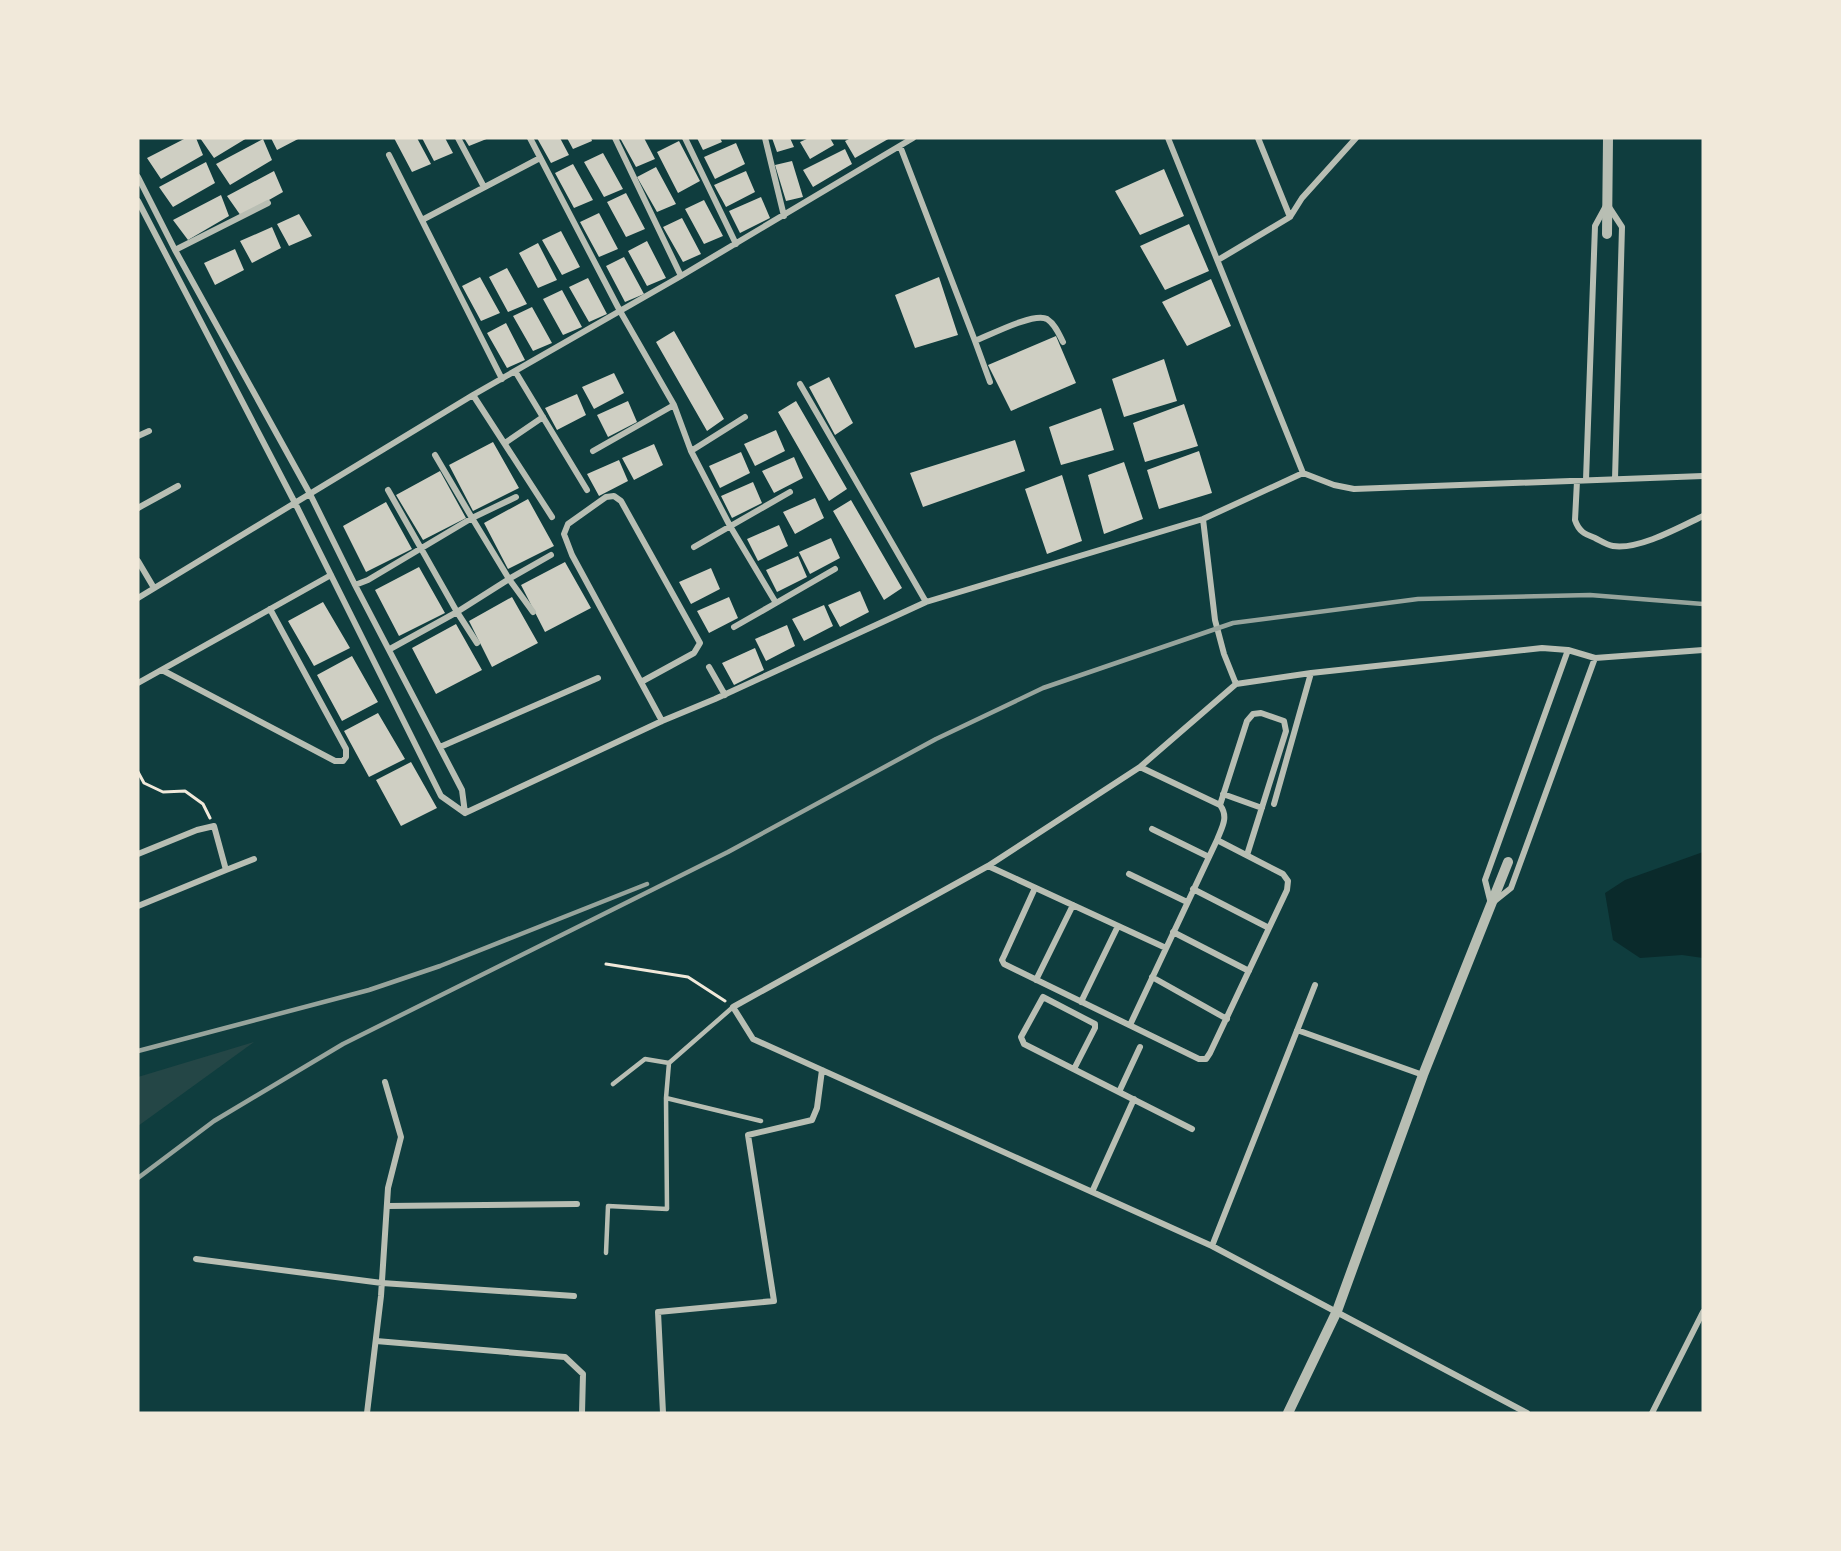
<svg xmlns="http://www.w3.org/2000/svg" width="1841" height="1551" font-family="'Source Sans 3',sans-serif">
<rect width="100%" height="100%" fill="#0f3d3e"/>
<path fill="#244646" d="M 254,1042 L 138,1126 L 138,1077 Z"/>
<path fill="#0a2a2b" d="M 1703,852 L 1703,958 L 1682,955 L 1640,958 L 1613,940 L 1605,893 L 1625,880 Z"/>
<path fill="#cfcfc3" d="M 186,138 L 196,138 L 203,155 L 161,179 L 147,158 Z
M 200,138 L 247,138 L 214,158 Z
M 271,138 L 300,138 L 277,150 Z
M 394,138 L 417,138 L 431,164 L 412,172 Z
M 422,138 L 445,138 L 453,153 L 434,161 Z
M 464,138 L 489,138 L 469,146 Z
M 537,138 L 560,138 L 569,155 L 551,163 Z
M 567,138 L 591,138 L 592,141 L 573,149 Z
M 620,138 L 644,138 L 655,159 L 636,167 Z
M 697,138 L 720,138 L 722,142 L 703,150 Z
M 772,138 L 790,138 L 794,147 L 777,152 Z
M 809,138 L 830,138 L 834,145 L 810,159 L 800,142 Z
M 851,138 L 890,138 L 855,158 L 845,141 Z
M 263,139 L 272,160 L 230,185 L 216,164 Z
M 679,141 L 700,181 L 678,193 L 657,152 Z
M 736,143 L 745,164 L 715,179 L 704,157 Z
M 845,149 L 852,164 L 813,187 L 803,170 Z
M 603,153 L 623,189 L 604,197 L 584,162 Z
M 792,161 L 803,197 L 786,201 L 775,165 Z
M 206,162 L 215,183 L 173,207 L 159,187 Z
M 573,164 L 593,200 L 574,208 L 555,173 Z
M 656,167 L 676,204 L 657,212 L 637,177 Z
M 1164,169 L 1184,216 L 1140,235 L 1115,191 Z
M 274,171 L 283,192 L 241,216 L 227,196 Z
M 746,171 L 755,192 L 726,207 L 714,185 Z
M 626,193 L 645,229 L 626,237 L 607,202 Z
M 221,195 L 229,216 L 188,240 L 173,220 Z
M 761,197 L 770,218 L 740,233 L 729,211 Z
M 704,200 L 723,236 L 704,244 L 685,209 Z
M 599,213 L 618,249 L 599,257 L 580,222 Z
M 299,214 L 312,236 L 289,246 L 277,224 Z
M 682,218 L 701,254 L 683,262 L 663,227 Z
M 1189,224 L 1209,271 L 1165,290 L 1140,246 Z
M 272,227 L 281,248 L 252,263 L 240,241 Z
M 561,231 L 580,267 L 562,275 L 542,240 Z
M 647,241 L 666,278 L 647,286 L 628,251 Z
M 538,243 L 557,280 L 538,288 L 519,253 Z
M 235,249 L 244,270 L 215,285 L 204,263 Z
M 624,257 L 644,294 L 625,302 L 606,266 Z
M 507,268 L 527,304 L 508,312 L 489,277 Z
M 480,277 L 500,313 L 481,321 L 462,286 Z
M 939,277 L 958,335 L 915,348 L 895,295 Z
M 588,278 L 607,314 L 589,322 L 569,287 Z
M 1211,279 L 1231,326 L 1187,346 L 1162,302 Z
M 562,290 L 582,327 L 563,335 L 543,299 Z
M 532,307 L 552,343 L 533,351 L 513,316 Z
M 506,323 L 525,360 L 507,368 L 487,333 Z
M 674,331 L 724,419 L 707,431 L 656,342 Z
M 1056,336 L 1076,383 L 1011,411 L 988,365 Z
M 1164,359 L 1177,401 L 1124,417 L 1112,379 Z
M 614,373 L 624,393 L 594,409 L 582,387 Z
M 829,377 L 853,423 L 835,435 L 809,387 Z
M 577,394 L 586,415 L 557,430 L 545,408 Z
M 628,401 L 637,422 L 608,437 L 597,415 Z
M 796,401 L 847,489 L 829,501 L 778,412 Z
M 1184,404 L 1198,446 L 1145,462 L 1133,423 Z
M 1101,408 L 1114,450 L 1061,465 L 1049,427 Z
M 776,430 L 785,451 L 755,466 L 744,444 Z
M 1015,440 L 1025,471 L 923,507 L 910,473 Z
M 493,442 L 519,488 L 473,511 L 449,465 Z
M 654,444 L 663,465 L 634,480 L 622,458 Z
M 1199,451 L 1212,493 L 1159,509 L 1147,470 Z
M 741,452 L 750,473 L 720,488 L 709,466 Z
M 794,457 L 803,478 L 774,493 L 762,471 Z
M 619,460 L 628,481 L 599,496 L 587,474 Z
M 1124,462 L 1143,519 L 1104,534 L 1088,475 Z
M 440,471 L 466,518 L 423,540 L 396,495 Z
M 1062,475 L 1082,541 L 1047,554 L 1025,489 Z
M 753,482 L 762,503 L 732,518 L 721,496 Z
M 815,498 L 824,518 L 795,534 L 783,512 Z
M 528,499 L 554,546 L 508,569 L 484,523 Z
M 851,500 L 902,588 L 884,600 L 833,511 Z
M 386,502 L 412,549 L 366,572 L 343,526 Z
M 779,525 L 788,546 L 758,561 L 747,539 Z
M 831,538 L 840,558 L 810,574 L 799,552 Z
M 798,556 L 807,577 L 777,592 L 766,570 Z
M 565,562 L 591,608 L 545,632 L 521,585 Z
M 419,567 L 445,613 L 399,636 L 375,590 Z
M 711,568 L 720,589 L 691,604 L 679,582 Z
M 860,591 L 869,612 L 840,627 L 828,605 Z
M 512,597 L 538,643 L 492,667 L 469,621 Z
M 729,597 L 738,618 L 709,633 L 697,611 Z
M 323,602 L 350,648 L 314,666 L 288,621 Z
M 824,605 L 833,626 L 804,641 L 792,619 Z
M 456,624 L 482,670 L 436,694 L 412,648 Z
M 787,625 L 795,646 L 766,661 L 755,639 Z
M 755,648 L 764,670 L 734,685 L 722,663 Z
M 352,656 L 378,702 L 342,721 L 317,675 Z
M 378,713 L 405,759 L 369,777 L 344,731 Z
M 411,762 L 437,808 L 401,826 L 376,780 Z"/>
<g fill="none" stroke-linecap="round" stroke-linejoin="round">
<path stroke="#f1e9da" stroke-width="3" d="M 138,772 L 144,783 L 163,792 L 185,791 L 203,804 L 210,818
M 606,964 L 688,977 L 725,1001"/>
<path stroke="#b8beb3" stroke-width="4.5" d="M 613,1084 L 645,1059 L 669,1063
M 666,1098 L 761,1121
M 606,1253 L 608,1206 L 667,1209 L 666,1098 L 669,1063 L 733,1007"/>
<path stroke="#b8beb3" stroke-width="6" d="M 458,138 L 484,187
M 530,138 L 620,311 L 674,405 L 691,451 L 730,526 L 776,603 L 734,627
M 615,138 L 681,276
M 685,138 L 736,244
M 765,138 L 784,216
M 1258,138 L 1290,217
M 900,146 L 975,341 C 990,335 1034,312 1047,319 C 1055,324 1059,334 1063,342
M 389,155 L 502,379
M 138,177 L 175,250 L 310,494 L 355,585 L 462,790 L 465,813
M 138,201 L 295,503 L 441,796 L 465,813
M 422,220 L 540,158
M 175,250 L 268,203
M 1218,260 L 1290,217 L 1302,198 L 1356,138
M 975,341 L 990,382
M 515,371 L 587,490
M 800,384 L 926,602
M 473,395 L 552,517
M 138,436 L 149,431
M 505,443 L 543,417
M 593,451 L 674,405
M 691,451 L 745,417
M 435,455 L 472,518 L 516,497
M 1303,473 L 1334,485 L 1354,489 L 1703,476
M 1586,480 L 1595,226 L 1607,204 L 1622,227 L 1615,479
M 1577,481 L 1575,520 C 1579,532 1585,534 1595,538 C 1601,541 1607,545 1613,546 C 1639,550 1680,527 1703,516
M 388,490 L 457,612 L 477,643
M 138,508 L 178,486
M 1203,519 L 1215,620 L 1224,654 L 1236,684
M 694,547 L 790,492
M 138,561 L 154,588
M 355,585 L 368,580 L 472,518 L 509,579 L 457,612 L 390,649
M 138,598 L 473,395 L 681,276 L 913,138
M 776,603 L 835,569
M 533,612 L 509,579 L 551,555
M 1568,650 L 1485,880 L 1491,904 L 1511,888 L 1595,658
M 709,667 L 725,695
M 162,670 L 335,761 L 343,761 L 346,757 L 346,749 L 270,609
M 641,682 L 694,653 L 700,643 L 621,501 L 614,496 L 606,497 L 568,524 L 564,534 L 572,555 C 602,610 632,665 662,721
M 138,683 L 331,575
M 440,747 L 598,678
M 1223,794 L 1262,808
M 1274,804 L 1311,673
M 1220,805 L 1247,721 L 1253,714 L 1261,713 L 1284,721 L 1286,731 L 1247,855
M 465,813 L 662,721 L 715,699 L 926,602 L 1203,519 L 1303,473 L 1168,138
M 1152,829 L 1209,857
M 138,854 L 197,830 L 214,826 L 226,870 L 138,906
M 988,866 L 1166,948
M 226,870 L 254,859
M 1129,874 L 1187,902
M 1035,888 L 1004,956 L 1002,960 L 1004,964 L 1199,1059 L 1206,1059 L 1210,1053 L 1287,890 L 1288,881 L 1283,874 L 1217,840 C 1222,827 1229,817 1220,805 L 1140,767
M 1193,889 L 1269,928
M 1173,932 L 1249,971
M 1152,977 L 1227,1019
M 1036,980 L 1073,905
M 1081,1002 L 1118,926
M 1130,1025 L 1217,840
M 1297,1030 L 1423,1075
M 1074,1069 L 1095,1028 L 1095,1024 L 1043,997 L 1021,1037 L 1024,1044 L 1192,1129
M 1119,1092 L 1140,1047
M 1092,1192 L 1134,1099
M 387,1206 L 577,1204
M 1212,1246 L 1315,985
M 196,1259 L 382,1283 L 574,1296
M 376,1341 L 565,1357 L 583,1374 L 582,1413
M 367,1413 L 381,1296 L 388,1188 L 401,1137 L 385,1082
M 663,1413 L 658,1312 L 774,1301 L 748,1135 L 812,1120 L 817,1108 L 822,1070
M 1527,1413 L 1212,1246 L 753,1039 L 733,1007 L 988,866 L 1140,767 L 1236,684 L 1311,673 L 1542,648 L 1568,650 L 1595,658 L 1703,650
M 1652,1413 L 1703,1312"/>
<path stroke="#b8beb3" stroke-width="10" d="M 1607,234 L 1608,138
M 1288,1413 L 1337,1311 L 1423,1075 L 1508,862"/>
<path stroke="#97a49c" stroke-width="4.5" d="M 138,1051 L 369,990 L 440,966 L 647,884
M 138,1178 L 214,1121 L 343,1044 L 728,852 L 936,739 L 1043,688 L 1233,623 L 1418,599 L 1590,595 L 1703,604"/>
</g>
<rect width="1841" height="1551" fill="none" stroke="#f1e9da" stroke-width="279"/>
</svg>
